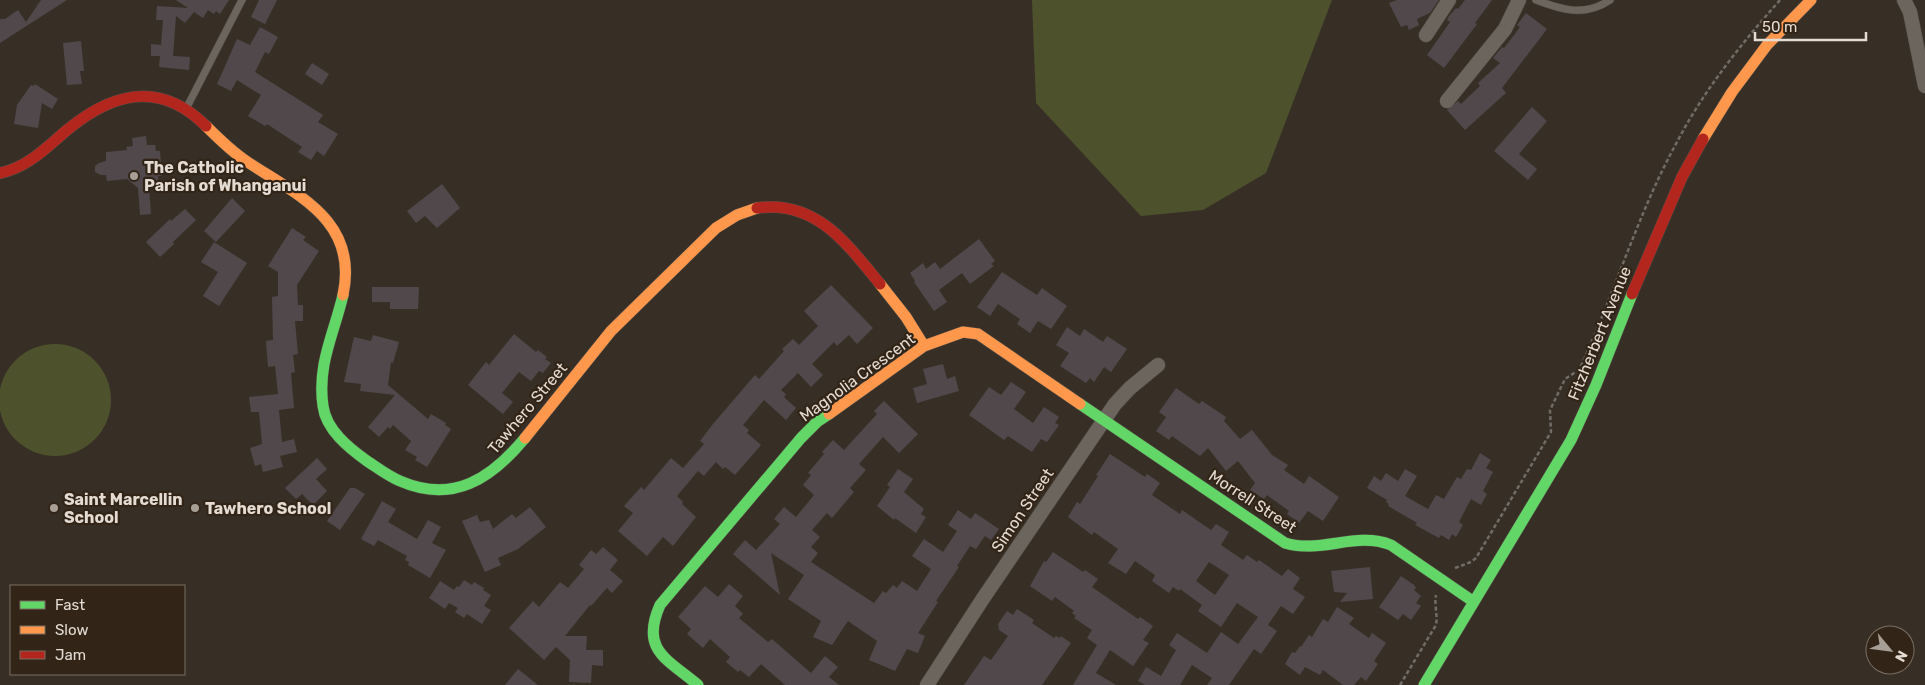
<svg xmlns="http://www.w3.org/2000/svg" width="1925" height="685" font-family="Rubik,sans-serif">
<rect width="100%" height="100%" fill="#372f26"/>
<path fill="#4d522d" d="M 1032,0 L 1332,0 L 1266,173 L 1203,210 L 1141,216 L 1036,103 Z
M-1 400a56 56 0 1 1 112 0a56 56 0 1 1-112 0Z"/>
<path fill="#51484b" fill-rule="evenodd" d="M 41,0 L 67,0 L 0,43 L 0,19 L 5,19 L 18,10 L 26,22 Z
M 176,0 L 229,0 L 220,14 L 216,11 L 214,14 L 208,10 L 203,18 L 194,12 L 185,23 L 176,16 L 173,56 L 190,57 L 189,70 L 159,67 L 160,56 L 151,56 L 151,44 L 161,45 L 163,20 L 156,20 L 157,6 L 188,8 Z
M 259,0 L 277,0 L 265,24 L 251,17 Z
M 1397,0 L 1439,0 L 1430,13 L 1417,19 L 1419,25 L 1409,30 L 1407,25 L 1401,27 L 1389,3 Z
M 1465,0 L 1492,0 L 1475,23 L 1477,24 L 1444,68 L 1427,55 L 1450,22 L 1447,20 L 1449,16 L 1456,8 L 1458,9 Z
M 1526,13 L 1547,29 L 1502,88 L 1506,93 L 1465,130 L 1447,110 L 1458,101 L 1461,104 L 1480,86 L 1478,83 L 1500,63 L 1493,58 L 1502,47 L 1504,48 L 1511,39 L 1520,27 L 1517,25 Z
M 260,27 L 278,37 L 269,54 L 265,52 L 255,72 L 323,115 L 318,122 L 338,134 L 324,156 L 317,151 L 311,160 L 298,152 L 302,147 L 267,124 L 265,126 L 248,116 L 261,95 L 237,80 L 231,91 L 217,84 L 237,39 L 250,45 Z
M 81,41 L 84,71 L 80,71 L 82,84 L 67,85 L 63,43 Z
M 312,63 L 329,74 L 322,85 L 305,74 Z
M 35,84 L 58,99 L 52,109 L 42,103 L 38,128 L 14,124 L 17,105 L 31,85 L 34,86 Z
M 1532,107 L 1547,121 L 1519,154 L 1537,169 L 1528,180 L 1494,151 Z
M 146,136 L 147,145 L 155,145 L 156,151 L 160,151 L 162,176 L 158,176 L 159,186 L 149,187 L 151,214 L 140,215 L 138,188 L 127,179 L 107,181 L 106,175 L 101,175 L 95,172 L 95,166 L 99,163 L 106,161 L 106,152 L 127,150 L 126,147 L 133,146 L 132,138 Z
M 442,184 L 460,208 L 437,228 L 425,216 L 416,223 L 407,211 Z
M 232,198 L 245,211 L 216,242 L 204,231 Z
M 185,209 L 196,220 L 173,242 L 174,244 L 160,257 L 146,242 L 170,219 L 171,221 Z
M 292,228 L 306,237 L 303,240 L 319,251 L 297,285 L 298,305 L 303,305 L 303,321 L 295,321 L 298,354 L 293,355 L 295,372 L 291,373 L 294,408 L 279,410 L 282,442 L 294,439 L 297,452 L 280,456 L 283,467 L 263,472 L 261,464 L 255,466 L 250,448 L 262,444 L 259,412 L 251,412 L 249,397 L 278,394 L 275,366 L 268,367 L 266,341 L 273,340 L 272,297 L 278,296 L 278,272 L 268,266 Z
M 979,239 L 995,261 L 991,264 L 994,266 L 970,284 L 962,273 L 939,290 L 947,302 L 934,311 L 914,282 L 915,281 L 910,273 L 923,263 L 926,269 L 935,262 L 940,269 Z
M 214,242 L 247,263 L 219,306 L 203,296 L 218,272 L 201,262 Z
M 1002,272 L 1037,295 L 1042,288 L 1067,306 L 1051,329 L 1038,321 L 1030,333 L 1017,324 L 1020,319 L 998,304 L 990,316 L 977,307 Z
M 831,285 L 873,328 L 857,344 L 849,335 L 837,346 L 834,342 L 812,364 L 823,375 L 811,387 L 798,373 L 781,390 L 786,394 L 784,397 L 796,408 L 786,420 L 764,400 L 743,425 L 749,430 L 747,433 L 761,445 L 735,475 L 725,467 L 723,469 L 716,462 L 704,476 L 698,471 L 677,496 L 683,502 L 682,504 L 696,517 L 673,546 L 663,537 L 647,556 L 618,531 L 633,513 L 624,506 L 641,487 L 644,490 L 671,458 L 683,468 L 704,444 L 700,441 L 713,424 L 755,375 L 759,379 L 784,351 L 782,349 L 793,339 L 799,345 L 818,326 L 804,311 Z
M 372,287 L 419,287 L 418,309 L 390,309 L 390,302 L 372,302 Z
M 1067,327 L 1080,336 L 1084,329 L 1103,342 L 1107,336 L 1127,349 L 1111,372 L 1104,367 L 1094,382 L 1090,378 L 1086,383 L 1060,366 L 1069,353 L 1056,345 Z
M 514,334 L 536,352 L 538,350 L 547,357 L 545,359 L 551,363 L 543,373 L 539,371 L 531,381 L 519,372 L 502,393 L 513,402 L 503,414 L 468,385 L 486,362 L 489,365 Z
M 373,335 L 399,342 L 393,363 L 391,362 L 388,385 L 428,419 L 431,414 L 446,423 L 445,425 L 451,429 L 427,467 L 415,460 L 417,457 L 405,450 L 411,441 L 393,425 L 390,429 L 388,427 L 379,437 L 368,427 L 395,395 L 360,391 L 361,384 L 344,382 L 354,337 L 371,341 Z
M 943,364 L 947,379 L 955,376 L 959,391 L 917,403 L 913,388 L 927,384 L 923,369 Z
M 1011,382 L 1026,392 L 1014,409 L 1033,423 L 1044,407 L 1059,417 L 1055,423 L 1059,425 L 1047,442 L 1041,439 L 1032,452 L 1008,436 L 1004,440 L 969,415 L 989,387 L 1001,395 Z
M 1176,388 L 1199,404 L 1202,401 L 1226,417 L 1224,421 L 1240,439 L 1252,430 L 1272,455 L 1288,465 L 1284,470 L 1304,484 L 1309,476 L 1339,497 L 1323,521 L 1308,511 L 1299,523 L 1287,514 L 1289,511 L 1267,495 L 1264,499 L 1250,490 L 1255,483 L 1238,461 L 1226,471 L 1208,448 L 1200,456 L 1172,436 L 1169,440 L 1156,431 L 1166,417 L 1159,412 Z
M 884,401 L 918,434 L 899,453 L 883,437 L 859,464 L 866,470 L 850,488 L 854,492 L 832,518 L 827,513 L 812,530 L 820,537 L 811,547 L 818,553 L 811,562 L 874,603 L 883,591 L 886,593 L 893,585 L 897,588 L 902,581 L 917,591 L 931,569 L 912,556 L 924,539 L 943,552 L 957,531 L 948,525 L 958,510 L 971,519 L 975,513 L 999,529 L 991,540 L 985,536 L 976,549 L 970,546 L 957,566 L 959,567 L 938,598 L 936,601 L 938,602 L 918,633 L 925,636 L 918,653 L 907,649 L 895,671 L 869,660 L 877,641 L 848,621 L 832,645 L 813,637 L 821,621 L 788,599 L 804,575 L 771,553 L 780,595 L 733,554 L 745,540 L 756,550 L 780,524 L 774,519 L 784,507 L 796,517 L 814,495 L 803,485 L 811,475 L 808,473 L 824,454 L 822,452 L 833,440 L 844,450 L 877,414 L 874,411 Z
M 1480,453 L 1491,460 L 1486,468 L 1493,472 L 1483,491 L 1487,494 L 1481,505 L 1471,499 L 1459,522 L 1463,525 L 1456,537 L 1452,534 L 1449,540 L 1441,535 L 1439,538 L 1415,525 L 1417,523 L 1388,506 L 1389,504 L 1386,502 L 1387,500 L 1367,488 L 1374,476 L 1381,481 L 1386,473 L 1398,481 L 1405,469 L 1417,476 L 1405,496 L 1428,509 L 1436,495 L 1444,499 L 1457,477 L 1461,479 L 1467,469 L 1471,470 Z
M 1110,454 L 1145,477 L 1147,474 L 1160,483 L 1152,495 L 1180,514 L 1182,510 L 1211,530 L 1216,524 L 1229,532 L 1221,545 L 1243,560 L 1247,555 L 1257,562 L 1259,560 L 1282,576 L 1288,569 L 1300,578 L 1293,589 L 1305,597 L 1293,614 L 1281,606 L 1268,625 L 1277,631 L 1261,654 L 1254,649 L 1229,685 L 1207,685 L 1212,678 L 1192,665 L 1180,685 L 1145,685 L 1138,681 L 1146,667 L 1161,676 L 1176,650 L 1169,645 L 1177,633 L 1207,653 L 1221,632 L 1238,644 L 1258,617 L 1237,603 L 1221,627 L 1198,611 L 1202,605 L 1180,589 L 1179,591 L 1173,587 L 1169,593 L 1152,581 L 1155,575 L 1135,561 L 1126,574 L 1108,563 L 1118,549 L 1094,532 L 1092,535 L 1068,517 L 1077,502 L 1080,504 L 1098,476 L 1096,475 ZM 1209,562 L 1229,575 L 1215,595 L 1196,581 Z
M 317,458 L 327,469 L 316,479 L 327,491 L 313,505 L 302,494 L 296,499 L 285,488 Z
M 898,469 L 913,479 L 904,492 L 924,509 L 921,514 L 926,517 L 916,533 L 895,518 L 894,520 L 877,506 L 890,487 L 887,485 Z
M 350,488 L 355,488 L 365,494 L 340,530 L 327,521 Z
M 382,501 L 396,509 L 388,522 L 417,539 L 428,520 L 441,527 L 432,543 L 446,550 L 430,578 L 408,565 L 409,562 L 405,560 L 407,556 L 378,540 L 374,546 L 361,539 Z
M 530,507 L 546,527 L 518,549 L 498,558 L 501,565 L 485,572 L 462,521 L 477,515 L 480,522 L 489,520 L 493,529 L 512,514 L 516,518 Z
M 603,547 L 618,560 L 610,570 L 623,581 L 612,593 L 607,588 L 591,606 L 590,605 L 565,636 L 587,636 L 586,650 L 603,650 L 603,666 L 592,665 L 591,683 L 569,682 L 570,660 L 556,647 L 544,660 L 509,628 L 533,601 L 539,607 L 560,582 L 568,588 L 584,569 L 579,565 L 591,550 L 596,554 Z
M 1053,552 L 1083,572 L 1085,570 L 1098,579 L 1092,587 L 1138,619 L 1140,617 L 1153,626 L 1143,640 L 1149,643 L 1133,666 L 1110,650 L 1096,673 L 1116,685 L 1073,685 L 1097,645 L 1087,638 L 1092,630 L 1074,618 L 1076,616 L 1072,613 L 1074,611 L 1055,597 L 1052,601 L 1030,586 L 1044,561 L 1046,562 Z
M 1370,567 L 1373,599 L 1340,602 L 1347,593 L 1334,592 L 1331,571 Z
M 1401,576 L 1414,585 L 1416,588 L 1414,590 L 1421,596 L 1416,603 L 1421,606 L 1411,620 L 1403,614 L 1398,620 L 1379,607 Z
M 464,580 L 472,585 L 474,582 L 484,588 L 483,590 L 491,595 L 484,606 L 491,610 L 482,624 L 467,614 L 464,618 L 455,612 L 458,608 L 449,603 L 445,609 L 429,598 L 440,581 L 454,590 L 457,586 L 459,587 Z
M 729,584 L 743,596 L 735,606 L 743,614 L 739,618 L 768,642 L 772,639 L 811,673 L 825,656 L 838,667 L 829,677 L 839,685 L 785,685 L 761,664 L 749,677 L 740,670 L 738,672 L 726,662 L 730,657 L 710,639 L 703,648 L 687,634 L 691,629 L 678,617 L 705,586 L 718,597 Z
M 1337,607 L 1354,618 L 1349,624 L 1369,638 L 1372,633 L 1386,643 L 1374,661 L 1378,664 L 1366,681 L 1361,677 L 1354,685 L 1343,685 L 1323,670 L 1320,675 L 1305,667 L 1300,675 L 1285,664 L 1292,652 L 1295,653 L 1300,646 L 1301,647 L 1309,635 L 1312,637 L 1323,619 L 1328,622 Z
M 1017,609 L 1034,620 L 1032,623 L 1054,638 L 1056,636 L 1060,638 L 1061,636 L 1071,643 L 1042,685 L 964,685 L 984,656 L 991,660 L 1008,636 L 999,630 L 998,624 L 1007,611 L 1013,615 Z
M 518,669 L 538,685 L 505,685 Z"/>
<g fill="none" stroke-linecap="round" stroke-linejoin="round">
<g stroke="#554e46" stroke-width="8">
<path id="lane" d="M 1536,0 C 1562,10 1585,17 1610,0
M 187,107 L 242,0"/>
</g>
<g stroke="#554e46" stroke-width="15">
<path id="street" d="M 1904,0 L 1910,12 L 1925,86
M 1426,35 L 1449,0
M 1447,101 L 1505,29 L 1519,0
M 927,685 L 982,600 L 1115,404 L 1130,388 L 1158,365"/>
</g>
<g stroke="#554e46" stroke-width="12">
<path id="fast" d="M 343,295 C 334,334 317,364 323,406 C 326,430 349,448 367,461 C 378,468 388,476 400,481 C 453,504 491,479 525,438
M 1080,404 L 1285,543 C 1321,554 1356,531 1391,545 L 1474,602
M 698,685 C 667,659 640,650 660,605 L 801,438 L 817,422 L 829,414
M 1424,685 L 1571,440 L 1596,385 L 1632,294"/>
</g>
<g stroke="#554e46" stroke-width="12">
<path id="slow" d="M 206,126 C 219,139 231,151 246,161 C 297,195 359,220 343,295
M 1703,139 L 1732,92 L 1767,45 L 1811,0
M 880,284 L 906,317 L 924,346
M 829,414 L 924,346 L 963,332 L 978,334 L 1080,404
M 525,438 L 611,331 L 716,228 L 737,215 L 757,208"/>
</g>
<g stroke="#554e46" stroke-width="12">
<path id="jam" d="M 0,173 C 27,168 47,147 67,130 C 113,92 160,80 206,126
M 757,208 C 816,199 848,245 880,284
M 1632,294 L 1682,177 L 1703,139"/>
</g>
<path stroke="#726c67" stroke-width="2.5" stroke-dasharray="4 2.5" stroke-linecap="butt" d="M 1455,568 L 1471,562 L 1476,558 L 1551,432 L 1550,410 L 1565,379 L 1577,371 L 1581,366 C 1615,292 1638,213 1677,142 C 1704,90 1741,44 1780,0
M 1400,685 L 1436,625 C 1438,615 1434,605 1436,595"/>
<use href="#lane" stroke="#6b655e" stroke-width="7"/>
<use href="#street" stroke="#6b655e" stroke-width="14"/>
<use href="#fast" stroke="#63d668" stroke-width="11"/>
<use href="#slow" stroke="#ff974d" stroke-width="11"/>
<use href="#jam" stroke="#b3261e" stroke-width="11"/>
</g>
<g fill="#a79f96" stroke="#322517" stroke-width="2">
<circle cx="134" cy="176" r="5"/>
<circle cx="54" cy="508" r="5"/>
<circle cx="195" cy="508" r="5"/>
</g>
<g text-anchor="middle" stroke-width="4.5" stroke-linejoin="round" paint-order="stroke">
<g font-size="16" font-weight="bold" fill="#e4dbd2" stroke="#322517" text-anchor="start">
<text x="144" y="173">The Catholic<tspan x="144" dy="18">Parish of Whanganui</tspan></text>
<text x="64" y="505">Saint Marcellin<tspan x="64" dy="18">School</tspan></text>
<text x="205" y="514">Tawhero School</text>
</g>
<g font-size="16" fill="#e4dbd2" stroke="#322517">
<text transform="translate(1599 333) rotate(-68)" y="6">Fitzherbert Avenue</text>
<text transform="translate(857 377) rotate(-36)" y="6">Magnolia Crescent</text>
<text transform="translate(527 408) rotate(-50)" y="6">Tawhero Street</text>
<text transform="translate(1253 501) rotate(33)" y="6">Morrell Street</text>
<text transform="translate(1022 510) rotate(-56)" y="6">Simon Street</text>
</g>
</g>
<rect x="10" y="585" width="175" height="90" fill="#322517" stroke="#796e62"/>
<rect x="20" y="601" width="25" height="8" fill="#63d668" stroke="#796e62"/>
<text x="55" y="610" font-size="15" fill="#e4dbd2">Fast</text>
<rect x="20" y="626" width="25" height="8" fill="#ff974d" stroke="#796e62"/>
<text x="55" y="635" font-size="15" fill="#e4dbd2">Slow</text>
<rect x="20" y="651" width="25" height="8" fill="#b3261e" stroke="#796e62"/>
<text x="55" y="660" font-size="15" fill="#e4dbd2">Jam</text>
<g transform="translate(1890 650) rotate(119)"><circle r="24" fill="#322517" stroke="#796e62"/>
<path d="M0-4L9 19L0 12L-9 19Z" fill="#a79f96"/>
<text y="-8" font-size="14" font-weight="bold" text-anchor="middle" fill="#e4dbd2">N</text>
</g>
<path d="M1755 32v8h111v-8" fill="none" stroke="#e4dbd2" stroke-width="2.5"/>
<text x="1762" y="32" font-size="15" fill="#e4dbd2" stroke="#322517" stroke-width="4" paint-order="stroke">50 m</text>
</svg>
